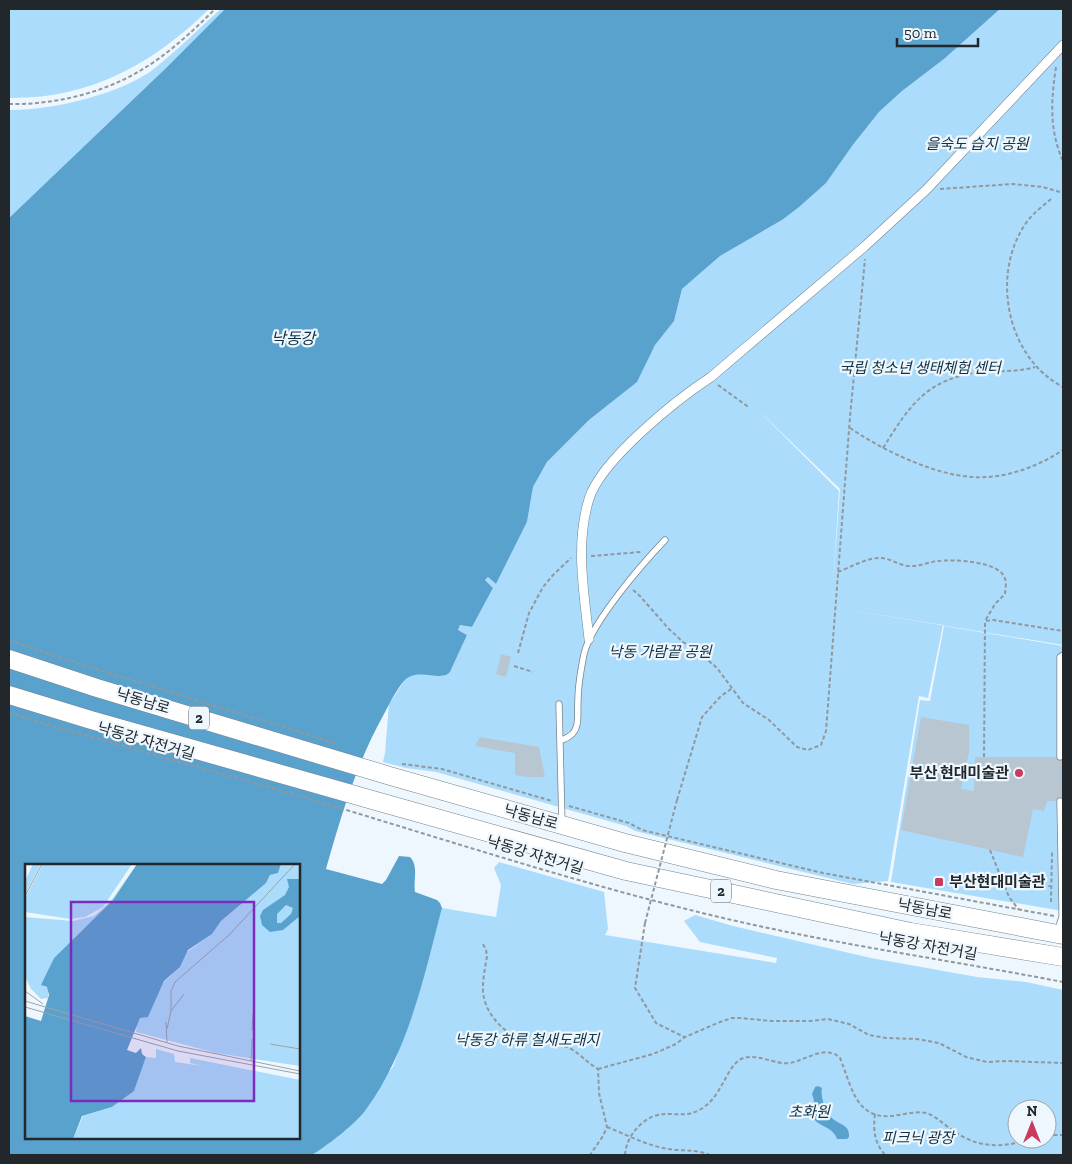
<svg xmlns="http://www.w3.org/2000/svg" width="1072" height="1164" font-family="'Zilla Slab','Noto Sans KR',serif">
<rect width="100%" height="100%" fill="#edf7fd"/>
<path fill="#acdcfb" fill-rule="evenodd" d="M 9,9 L 209,9 C 153,64 90,99 9,98 Z
M 221,9 L 225,9 L 166,68 L 9,218 L 9,110 C 49,111 123,94 155,68 C 178,50 199,28 221,9 Z
M 1000,9 L 1063,9 L 1063,645 L 831,607 L 943,625 L 928,698 L 919,696 L 888,881 L 853,884 L 635,831 L 626,826 L 436,772 L 406,768 L 383,762 L 385,753 L 389,704 L 404,681 L 411,675 L 420,674 L 443,676 L 450,672 L 467,635 L 458,630 L 460,625 L 472,627 L 493,588 L 485,580 L 488,577 L 496,584 L 527,522 L 533,487 L 547,462 L 589,420 L 628,389 L 642,372 L 646,361 L 655,345 L 674,320 L 682,289 L 720,256 L 782,220 L 852,146 L 879,112 L 902,91 L 944,59 ZM 758,410 L 840,489 L 833,586 L 839,491 Z
M 944,626 L 1063,646 L 1063,911 L 891,882 L 920,700 L 930,701 Z
M 499,862 L 604,892 L 608,929 L 605,935 L 776,963 L 777,958 L 700,942 L 684,921 L 695,915 L 733,926 L 871,958 L 977,977 L 1026,982 L 1063,990 L 1063,1155 L 312,1155 L 329,1143 L 393,1067 L 414,1009 L 442,908 L 496,917 L 501,885 L 494,868 ZM 1017,1109 L 1047,1109 L 1047,1139 L 1017,1139 Z"/>
<path fill="#5aa2ce" fill-rule="evenodd" d="M 225,9 L 1000,9 L 944,59 L 902,91 L 879,112 L 852,146 L 826,183 L 799,207 L 782,220 L 720,256 L 682,289 L 674,321 L 655,345 L 637,382 L 589,420 L 547,462 L 533,487 L 527,522 L 496,584 L 488,577 L 485,580 L 493,588 L 472,627 L 460,625 L 458,630 L 467,635 L 450,672 C 440,683 418,666 404,681 C 396,690 390,703 384,714 C 357,762 341,816 326,869 L 382,884 L 386,880 L 399,856 L 410,857 C 419,866 413,881 415,892 L 437,900 L 440,903 L 442,908 C 424,976 409,1050 367,1108 C 357,1123 328,1145 312,1155 L 9,1155 L 9,218 L 166,68 ZM 26,865 L 299,865 L 299,1138 L 26,1138 Z
M 818,1086 L 822,1088 C 820,1095 825,1113 832,1118 C 839,1125 850,1124 849,1137 L 847,1139 L 837,1139 C 833,1126 817,1127 812,1116 C 815,1109 815,1101 812,1094 L 815,1087 Z"/>
<path fill="#b7c6d1" d="M 501,654 L 511,657 L 506,677 L 496,674 Z
M 921,717 L 969,725 L 969,752 L 961,789 L 974,791 L 975,757 L 1063,757 L 1063,801 L 1047,801 L 1044,811 L 1033,809 L 1023,857 L 901,830 Z
M 480,737 L 539,747 L 545,777 L 528,777 L 515,775 L 515,753 L 475,746 Z"/>
<g fill="none" stroke-linecap="round" stroke-linejoin="round">
<g stroke="#75838d" stroke-width="7">
<path id="service" d="M 559,704 L 562,824
M 560,741 C 564,739 570,737 573,733 C 580,725 577,710 578,700 C 578,685 581,669 584,654 C 591,623 642,564 665,540
M 1060,757 L 1060,657 L 1063,655
M 1057,932 L 1062,917 L 1062,906 L 1060,801"/>
</g>
<g stroke="#75838d" stroke-width="10">
<path id="pedestrian" d="M 589,639 C 584,593 575,544 589,499 C 601,460 676,400 711,377 L 864,247 L 926,190 L 1063,45"/>
</g>
<g stroke="#75838d" stroke-width="19">
<path id="primary" d="M 9,659 L 97,688 L 390,776 L 625,843 L 776,880 L 1063,935
M 9,695 L 91,720 L 383,803 L 626,871 L 911,932 L 1063,957"/>
</g>
<path stroke="#90989e" stroke-width="2" stroke-dasharray="4 2.5" stroke-linecap="butt" d="M 1056,67 C 1051,100 1049,130 1063,161
M 9,104 C 52,105 100,94 138,72 C 166,56 192,32 215,9
M 940,189 L 1013,184 L 1043,187 L 1063,193
M 1051,199 C 1043,206 1033,213 1026,223 C 990,275 1007,358 1063,387
M 718,385 L 747,406 L 745,407
M 850,428 C 882,450 934,475 973,477 C 1005,479 1037,467 1063,450
M 883,448 C 910,405 927,378 982,372 C 1000,371 1018,372 1035,367
M 591,556 L 641,552
M 838,572 C 851,567 868,557 882,558 C 891,559 899,565 908,566 C 919,567 928,562 938,561 C 953,559 1001,561 1005,579 C 1007,583 1005,590 1005,594 L 995,604 L 985,621 L 993,620 L 1063,631
M 633,590 L 640,596 L 668,628 L 683,642 L 703,656 L 717,668 L 743,703 L 769,720 L 797,747 L 808,750 L 821,745 L 826,731 L 850,417 L 865,259
M 9,640 L 51,655 L 338,744
M 518,653 L 529,613 L 543,587 L 553,575 L 571,558
M 514,666 L 533,672
M 9,713 C 115,745 223,773 330,805 C 459,844 588,886 719,917 C 833,944 949,960 1063,982
M 984,757 L 985,621
M 402,764 L 442,769 L 552,801
M 677,800 L 702,717 L 721,696 L 731,689
M 569,806 L 629,823 L 642,830 L 823,873 L 1054,916
M 990,850 L 1009,897 L 1019,910
M 1003,883 L 1050,886
M 1051,902 L 1052,850
M 645,923 L 635,988 L 656,1023 L 684,1037
M 483,944 L 486,950 L 487,956 C 485,969 481,986 484,998 C 488,1016 504,1033 522,1039 C 536,1044 552,1041 567,1047 C 579,1052 587,1063 598,1069 L 599,1093 L 607,1127 L 603,1136 L 590,1155
M 598,1069 L 653,1054 L 676,1044 L 685,1037 L 720,1022 L 732,1018 L 740,1018 L 771,1021 L 810,1021 L 828,1019 L 849,1024 L 869,1035 L 886,1038 L 917,1039 L 939,1043 L 966,1057 L 987,1062 L 1006,1061 L 1063,1063
M 875,1114 C 873,1130 874,1142 885,1155
M 607,1127 C 625,1134 644,1144 663,1148 C 679,1152 694,1148 710,1155
M 1047,1135 L 1063,1135
M 625,1155 C 626,1144 630,1136 637,1128 C 662,1102 678,1123 701,1109 C 722,1097 726,1067 741,1059 C 756,1052 774,1065 790,1063 C 806,1060 826,1044 840,1058 C 846,1072 852,1097 863,1107 C 883,1126 905,1109 926,1113 C 936,1116 943,1124 952,1130 C 979,1149 1002,1148 1032,1139"/>
<use href="#service" stroke="#fff" stroke-width="5.5"/>
<use href="#pedestrian" stroke="#fff" stroke-width="9"/>
<use href="#primary" stroke="#fff" stroke-width="18"/>
<path stroke="#90989e" stroke-width="2" stroke-dasharray="4 2.5" stroke-linecap="butt" d="M 645,923 L 677,800"/>
</g>
<g fill="#c93a5f" stroke="#edf7fd" stroke-width="2">
<circle cx="1019" cy="773" r="5"/>
<rect x="934" y="877" width="10" height="10" rx="2.5"/>
</g>
<g text-anchor="middle" stroke-width="4.5" stroke-linejoin="round" paint-order="stroke">
<g fill="#edf7fd" stroke="#5e656a" stroke-width="1">
<rect x="189" y="706.5" width="20" height="23" rx="4"/>
<rect x="711" y="879.5" width="20" height="23" rx="4"/>
</g>
<g font-size="14" font-weight="bold" fill="#21272b">
<text x="199" y="723">2</text>
<text x="721" y="896">2</text>
</g>
<g font-size="15" font-style="italic" fill="#123245" stroke="#edf7fd">
<text x="977" y="149">을숙도 습지 공원</text>
<text x="920" y="373">국립 청소년 생태체험 센터</text>
<text x="660" y="657">낙동 가람끝 공원</text>
<text x="527" y="1045">낙동강 하류 철새도래지</text>
<text x="809" y="1117">초화원</text>
<text x="918" y="1143">피크닉 광장</text>
</g>
<g font-size="15" fill="#21272b" stroke="#edf7fd">
<text transform="translate(143 701) rotate(17)" y="5">낙동남로</text>
<text transform="translate(146 741) rotate(16)" y="5">낙동강 자전거길</text>
<text transform="translate(531 817) rotate(16)" y="5">낙동남로</text>
<text transform="translate(535 855) rotate(17)" y="5">낙동강 자전거길</text>
<text transform="translate(925 909) rotate(11)" y="5">낙동남로</text>
<text transform="translate(928 946) rotate(10)" y="5">낙동강 자전거길</text>
</g>
<g font-size="15" font-weight="bold" fill="#21272b" stroke="#edf7fd" text-anchor="end">
<text x="1009" y="778">부산 현대미술관</text>
<text x="949" y="887" text-anchor="start">부산현대미술관</text>
</g>
<g font-size="16" font-style="italic" fill="#0f3043" stroke="#edf7fd">
<text x="293" y="344">낙동강</text>
</g>
</g>
<g transform="translate(25 864)">
<rect width="275" height="275" fill="#edf7fd"/>
<path d="M 8,0 L 16,0 L 0,30 L 0,17 ZM 18,0 L 107,0 L 78,43 L 60,53 L 45,55 L 0,48 L 0,34 ZM 112,0 L 88,36 L 29,94 L 17,121 L 23,124 L 23,134 L 16,135 L 6,125 L 0,112 L 0,53 L 48,57 L 69,52 L 85,38 ZM 256,0 L 275,0 L 275,202 L 191,189 L 111,168 L 112,158 L 116,153 L 123,153 L 138,119 L 155,103 L 162,88 L 187,70 L 196,57 L 241,19 L 245,11 L 253,9 ZM 131,185 L 149,190 L 150,198 L 178,202 L 165,199 L 165,194 L 275,216 L 275,275 L 48,275 L 58,252 L 87,243 L 109,227 L 121,193 L 131,194 Z" fill="#acdcfb"/>
<path d="M 112,0 L 256,0 L 253,9 L 245,11 L 241,19 L 196,57 L 187,70 L 163,86 L 155,103 L 139,117 L 123,153 L 115,154 L 102,186 L 111,189 L 116,184 L 117,190 L 121,193 L 109,227 L 87,243 L 57,252 L 48,275 L 0,275 L 0,152 L 16,157 L 24,131 L 22,123 L 16,121 L 29,94 L 88,36 ZM 262,15 L 275,15 L 275,52 L 258,66 L 245,68 L 237,61 L 235,52 L 238,46 L 260,31 L 264,23 ZM 261,41 L 268,44 L 266,50 L 256,59 L 252,59 L 252,50 Z" fill="#5aa2ce" fill-rule="evenodd"/>
<path fill="none" stroke="#9ba4a9" stroke-width="1" d="M 0,32 L 17,0M 0,127 L 18,140M 0,137 L 153,182 L 275,207M 0,143 L 153,187 L 275,210M 146,147 L 146,127 L 150,118 L 204,71 L 270,0M 141,158 L 142,178M 142,165 L 146,147 L 159,130M 227,167 L 228,150M 245,180 L 275,185M 226,197 L 227,175"/>
<path fill="#7b2cbf" fill-opacity="0.15" stroke="#7b2cbf" stroke-width="2.5" d="M 46,38 L 229,38 L 229,237 L 46,237 Z"/>
<rect width="275" height="275" fill="none" stroke="#21272b" stroke-width="2.5"/>
</g>
<rect width="1072" height="1164" fill="none" stroke="#21272b" stroke-width="20"/>
<g transform="translate(1032 1124)"><circle r="24" fill="#edf7fd" stroke="#9ba4a9"/>
<path d="M0-4L9 19L0 12L-9 19Z" fill="#c93a5f"/>
<text y="-8" font-size="14" font-weight="bold" text-anchor="middle" fill="#21272b">N</text>
</g>
<path d="M897 38v8h81v-8" fill="none" stroke="#21272b" stroke-width="2.5"/>
<text x="904" y="38" font-size="15" fill="#21272b" stroke="#edf7fd" stroke-width="4" paint-order="stroke">50 m</text>
</svg>
